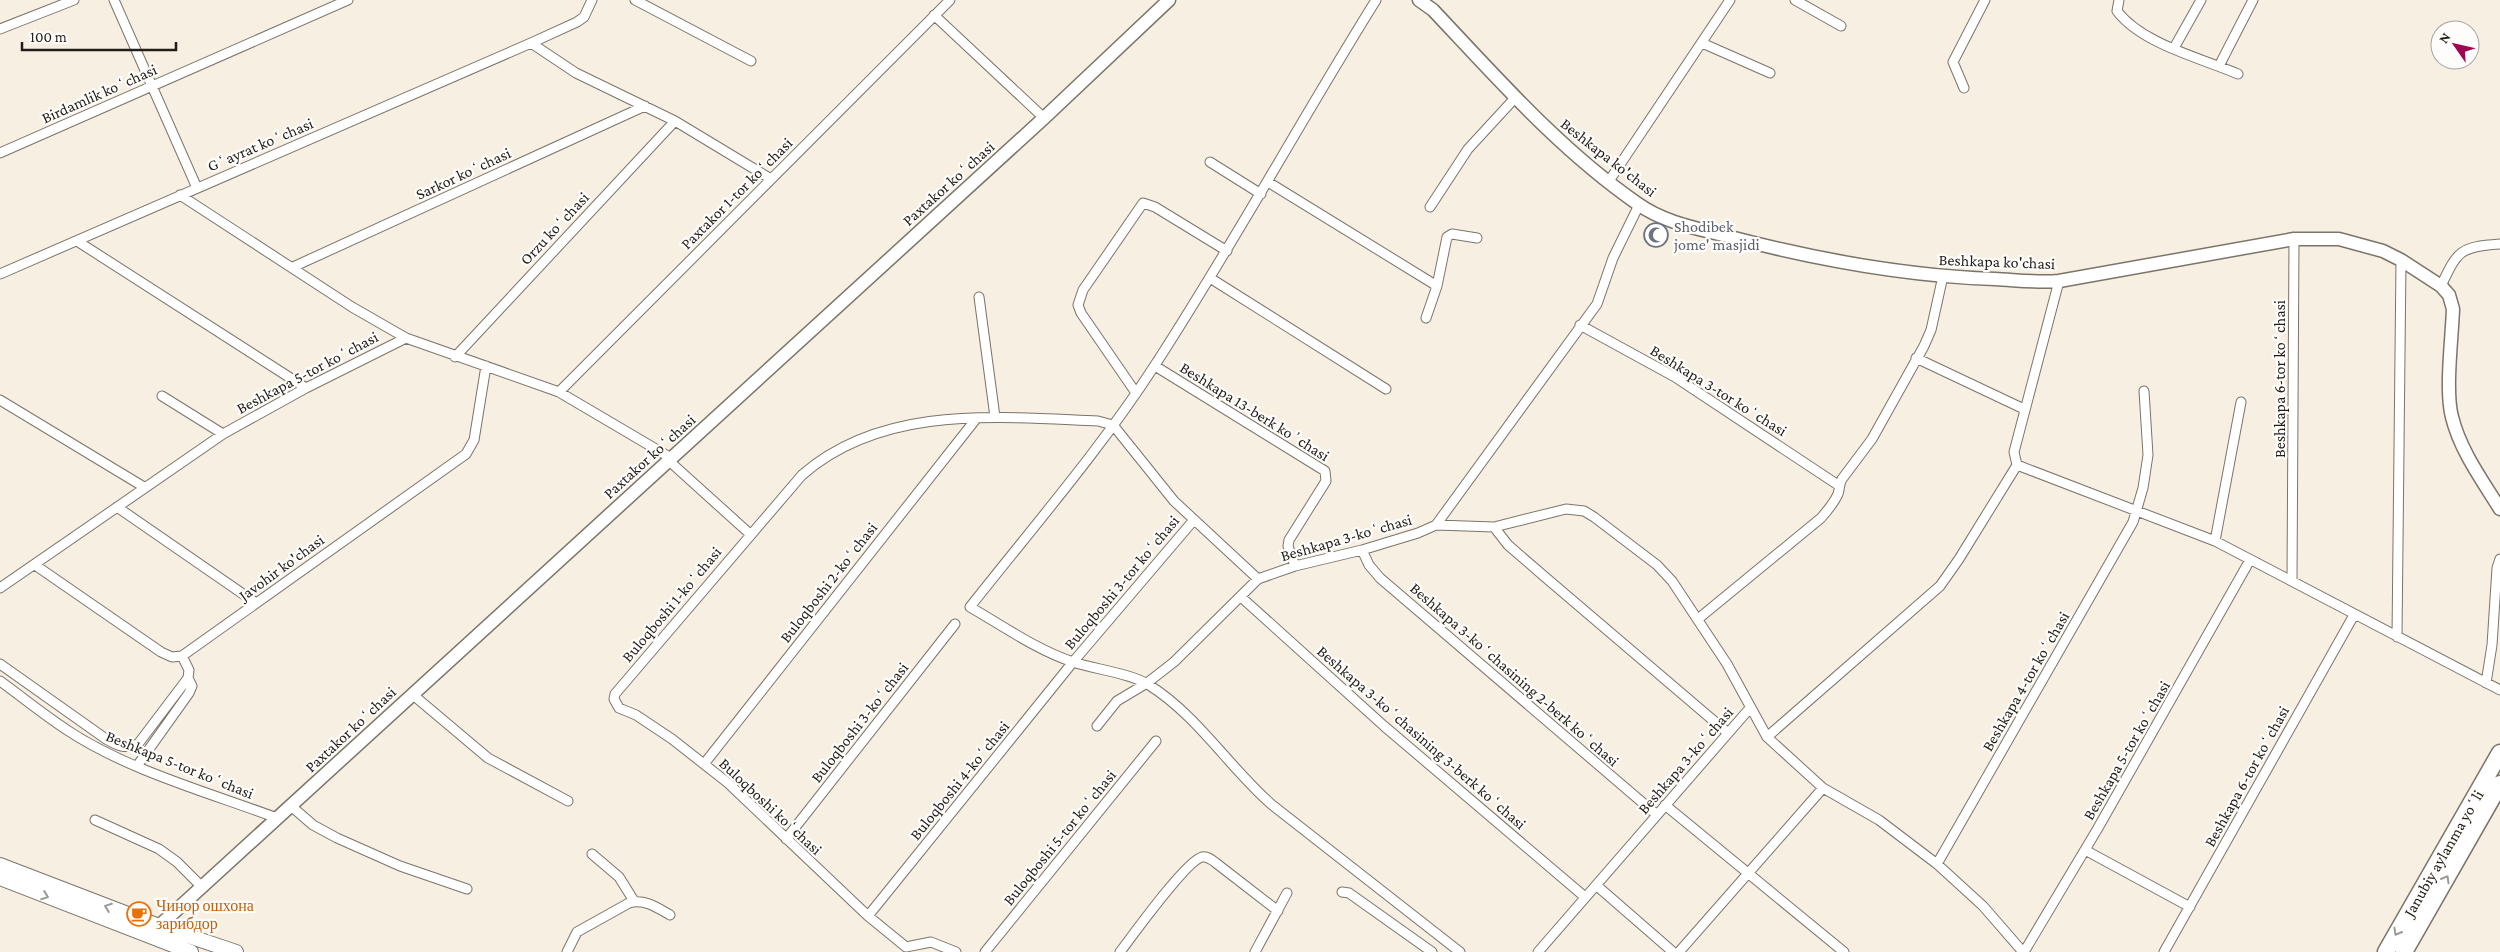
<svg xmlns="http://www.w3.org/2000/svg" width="2500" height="952" font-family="'Crimson Pro',serif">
<rect width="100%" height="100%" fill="#f8efe3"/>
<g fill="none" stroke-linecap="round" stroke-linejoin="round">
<g stroke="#7b7469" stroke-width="11">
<path id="street" d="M 114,0 L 197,188
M 635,0 L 751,61
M 1376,0 C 1301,120 1233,245 1155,365 C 1100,450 1033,527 970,607 C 1003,626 1037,650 1073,662 C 1094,669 1133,674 1149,685 C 1198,716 1228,766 1271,804 L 1460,952
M 1795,0 L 1841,26
M 2119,0 L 2117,11 C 2142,44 2201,58 2238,74
M 934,15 L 1044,118
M 0,29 L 74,0
M 531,43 L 576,73 L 675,121 L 771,179
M 1702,43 L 1770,73
M 2174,48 L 2201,0
M 2219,66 L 2253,0
M 1964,88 L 1953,62 L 1985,0
M 0,153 L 348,0
M 1210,162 L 1261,194
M 1609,181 L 1730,0
M 1268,182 L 1437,286
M 180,195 L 352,307 L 406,338 L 559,392 L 671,458
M 1430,207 L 1468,149 L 1515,98
M 77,241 L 306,388
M 293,267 L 645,106
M 0,274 L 531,43 L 577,22 L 584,17 L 592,0
M 1210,278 L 1386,389
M 2441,286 C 2458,250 2460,247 2500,244
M 979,297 L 995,417
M 1426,318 L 1437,286 L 1447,237 L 1452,234 L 1477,238
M 1580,325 L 1675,377 L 1838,485
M 455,357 L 675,121
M 1916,358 L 2024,409
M 1155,366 L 1325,471 L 1326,481 L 1289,540 L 1288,546 L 1295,566
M 559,392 L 950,0
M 1136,393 L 1081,313 L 1078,305 L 1083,290 L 1143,203 L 1155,207 L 1227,251
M 162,396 L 223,434
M 0,400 L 144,487
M 668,460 L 750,534
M 2017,465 L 2215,541 L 2500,690
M 117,507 L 256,603
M 1436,525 L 1597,304 L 1613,258 L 1639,205
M 1494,527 L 1508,545 L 1545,577 L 1728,733
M 2215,541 L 2241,402
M 1362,550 L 1369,565 L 1380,578 L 1657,815
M 35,565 L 161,652 L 172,657 L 182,656 L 466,454 L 474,440 L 486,366
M 2292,580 L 2294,239
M 0,588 L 223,434 L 306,388 L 406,338
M 1241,597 L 1384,726 L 1585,897
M 1698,619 L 1821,518 C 1828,510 1834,503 1838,494 C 1840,488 1839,484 1842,479 L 1872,439 L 1924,346 L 1931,330 L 1943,276
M 2397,637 L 2401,260
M 0,664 L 106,739 C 118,746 125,749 138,744 L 188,678 L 189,670 L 182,656
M 0,681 C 22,697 44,715 67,730 C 127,770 210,793 277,818
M 2486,683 L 2492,645 L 2497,568 L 2500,559
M 412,694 L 488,758 L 568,801
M 1097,726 L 1117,701 L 1147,683 L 1174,662 L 1258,579 L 1295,566 L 1362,550 L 1418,533 L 1436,525 L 1494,527 L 1566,509 L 1584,511 L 1594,517 L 1657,565 L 1672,581 L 1727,664 L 1767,737 L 1823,788 L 1879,820 L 1937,864 L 1983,906 L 2023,952
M 1767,737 L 1940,586 L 1959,559 L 2017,465 L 2014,452 L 2059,281
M 704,764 L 976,419
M 137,766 L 189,693 L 192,686 L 188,678
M 1665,805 L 1844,952
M 291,806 L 313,825 L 337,838 L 400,866 L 467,889
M 95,820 L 159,849 L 177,862 L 202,887
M 786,839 L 955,624
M 2085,850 L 2190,907
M 592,854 L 619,877 L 634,901
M 1937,864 L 2133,522 L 2143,488 L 2148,455 L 2144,391
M 1596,885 L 1673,952
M 1342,892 L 1349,893 L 1432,952
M 868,916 L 1073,662 L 1193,521
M 906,947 L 868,916 L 728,783 L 672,739 L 636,715 L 619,708 L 614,699 L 615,694 L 802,475 C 883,404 999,417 1098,421 L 1113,425 L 1174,501 L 1258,579
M 906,947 L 931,942 L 956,952
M 567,952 L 577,932 L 629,903 C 644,898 658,908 670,915
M 985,952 L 1156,741
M 1120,952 C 1133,935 1186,861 1202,857 C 1208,856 1212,860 1216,863 L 1278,911
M 1255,952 L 1287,893
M 1538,952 L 1750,708
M 1679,952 L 1823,788
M 2024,952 L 2098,828 L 2250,560
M 2164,952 L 2354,615"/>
</g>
<g stroke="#7b7469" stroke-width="15">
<path id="secondary" d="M 1419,0 L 1433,10 C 1498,79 1560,150 1638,204 C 1666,224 1702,229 1734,238 C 1819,260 1906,276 1995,279 C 2016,280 2038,283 2059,281 L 2294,239 L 2339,239 L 2383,251 L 2401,260 L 2441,286 L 2449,295 L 2453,309 C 2452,338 2445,391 2452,417 C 2460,450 2482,480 2500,509
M 155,932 L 159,926 L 1044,118 L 1169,0"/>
</g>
<g stroke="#7b7469" stroke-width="16">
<path id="primary" d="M 0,865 L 159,926 L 236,952
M 0,878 L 191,952"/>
</g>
<g stroke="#7b7469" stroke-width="19">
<path id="highway" d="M 2386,952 L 2500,753
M 2404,952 L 2500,784"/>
</g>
<use href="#street" stroke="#fff" stroke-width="9"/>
<use href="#secondary" stroke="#fff" stroke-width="12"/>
<use href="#primary" stroke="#fff" stroke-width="14"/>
<use href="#highway" stroke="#fff" stroke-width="16"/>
</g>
<defs><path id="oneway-chevron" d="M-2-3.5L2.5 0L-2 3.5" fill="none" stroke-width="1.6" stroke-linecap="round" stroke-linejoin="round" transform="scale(1.25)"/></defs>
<g stroke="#9b9a98">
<use href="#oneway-chevron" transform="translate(2446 879) rotate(-60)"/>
<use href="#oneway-chevron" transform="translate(45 896) rotate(21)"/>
<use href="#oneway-chevron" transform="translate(108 907) rotate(-159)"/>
<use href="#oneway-chevron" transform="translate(2397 932) rotate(120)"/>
</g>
<defs>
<g id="mosque-ring" transform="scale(1.25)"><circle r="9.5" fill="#fffdfb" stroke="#6b7280" stroke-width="1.5"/><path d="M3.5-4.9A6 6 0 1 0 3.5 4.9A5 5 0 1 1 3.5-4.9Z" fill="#6b7280"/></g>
<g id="cafe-ring" transform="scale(1.25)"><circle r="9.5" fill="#fffdfb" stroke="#e8710a" stroke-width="1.5"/><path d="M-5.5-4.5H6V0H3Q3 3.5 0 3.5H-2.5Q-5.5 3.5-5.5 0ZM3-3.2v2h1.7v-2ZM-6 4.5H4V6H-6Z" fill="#e8710a"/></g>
</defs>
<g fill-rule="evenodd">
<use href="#mosque-ring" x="1656" y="235"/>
<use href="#cafe-ring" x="139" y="914"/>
</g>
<g text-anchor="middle" stroke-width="4.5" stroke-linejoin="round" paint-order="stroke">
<g font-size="16" fill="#211e19" stroke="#fffdfb">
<text transform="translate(99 93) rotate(-24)" y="6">Birdamlik koʻchasi</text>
<text transform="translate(260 144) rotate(-23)" y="6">Gʻayrat koʻchasi</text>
<text transform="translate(1609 157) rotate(38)" y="6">Beshkapa ko'chasi</text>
<text transform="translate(463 173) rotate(-25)" y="6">Sarkor koʻchasi</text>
<text transform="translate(948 183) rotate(-42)" y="6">Paxtakor koʻchasi</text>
<text transform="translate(736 193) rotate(-45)" y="6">Paxtakor 1-tor koʻchasi</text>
<text transform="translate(554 228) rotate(-47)" y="6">Orzu koʻchasi</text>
<text transform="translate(1997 261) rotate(2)" y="6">Beshkapa ko'chasi</text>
<text transform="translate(307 372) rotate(-28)" y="6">Beshkapa 5-tor koʻchasi</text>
<text transform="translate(2279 379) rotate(-90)" y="6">Beshkapa 6-tor koʻchasi</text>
<text transform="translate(1719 390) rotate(32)" y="6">Beshkapa 3-tor koʻchasi</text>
<text transform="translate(1255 411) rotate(32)" y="6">Beshkapa 13-berk koʼchasi</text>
<text transform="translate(649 456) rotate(-42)" y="6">Paxtakor koʻchasi</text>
<text transform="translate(1346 537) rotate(-16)" y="6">Beshkapa 3-koʻchasi</text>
<text transform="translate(281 567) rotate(-36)" y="6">Javohir ko'chasi</text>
<text transform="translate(828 582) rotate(-52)" y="6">Buloqboshi 2-koʻchasi</text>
<text transform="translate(1121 582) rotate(-50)" y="6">Buloqboshi 3-tor koʻchasi</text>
<text transform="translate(671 604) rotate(-50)" y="6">Buloqboshi 1-koʻchasi</text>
<text transform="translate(1515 674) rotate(41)" y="6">Beshkapa 3-koʻchasining 2-berk koʻchasi</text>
<text transform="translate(2025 681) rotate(-60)" y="6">Beshkapa 4-tor koʻchasi</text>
<text transform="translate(859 722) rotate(-52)" y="6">Buloqboshi 3-koʻchasi</text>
<text transform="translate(350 729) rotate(-43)" y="6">Paxtakor koʻchasi</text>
<text transform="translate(1422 737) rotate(41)" y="6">Beshkapa 3-koʻchasining 3-berk koʻchasi</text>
<text transform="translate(2126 750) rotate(-60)" y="6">Beshkapa 5-tor koʻchasi</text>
<text transform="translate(1685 760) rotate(-49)" y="6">Beshkapa 3-koʻchasi</text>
<text transform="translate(180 764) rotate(22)" y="6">Beshkapa 5-tor koʻchasi</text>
<text transform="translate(2246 776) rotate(-61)" y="6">Beshkapa 6-tor koʻchasi</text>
<text transform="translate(959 780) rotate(-51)" y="6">Buloqboshi 4-koʻchasi</text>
<text transform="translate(771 806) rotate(43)" y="6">Buloqboshi koʻchasi</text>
<text transform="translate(1059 837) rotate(-51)" y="6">Buloqboshi 5-tor koʻchasi</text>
<text transform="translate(2443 853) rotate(-60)" y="6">Janubiy aylanma yoʻli</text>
</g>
<g font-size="16" fill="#5b616d" stroke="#fffdfb" text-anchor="start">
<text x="1674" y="232">Shodibek<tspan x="1674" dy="18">jome' masjidi</tspan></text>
</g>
<g font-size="16" fill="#c56008" stroke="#fffdfb" text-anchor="start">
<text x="156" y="911">Чинор ошхона<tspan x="156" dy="18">зарибдор</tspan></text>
</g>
</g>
<g transform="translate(2455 45) rotate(304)"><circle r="24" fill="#fffdfb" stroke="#a6a4a1"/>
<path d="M0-4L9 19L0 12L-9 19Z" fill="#9e0850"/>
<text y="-8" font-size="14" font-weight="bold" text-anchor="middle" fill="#211e19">N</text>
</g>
<path d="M22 42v8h154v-8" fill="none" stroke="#211e19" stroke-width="2.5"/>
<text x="30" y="42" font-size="15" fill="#211e19" stroke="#fffdfb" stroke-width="4" paint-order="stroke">100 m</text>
</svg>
